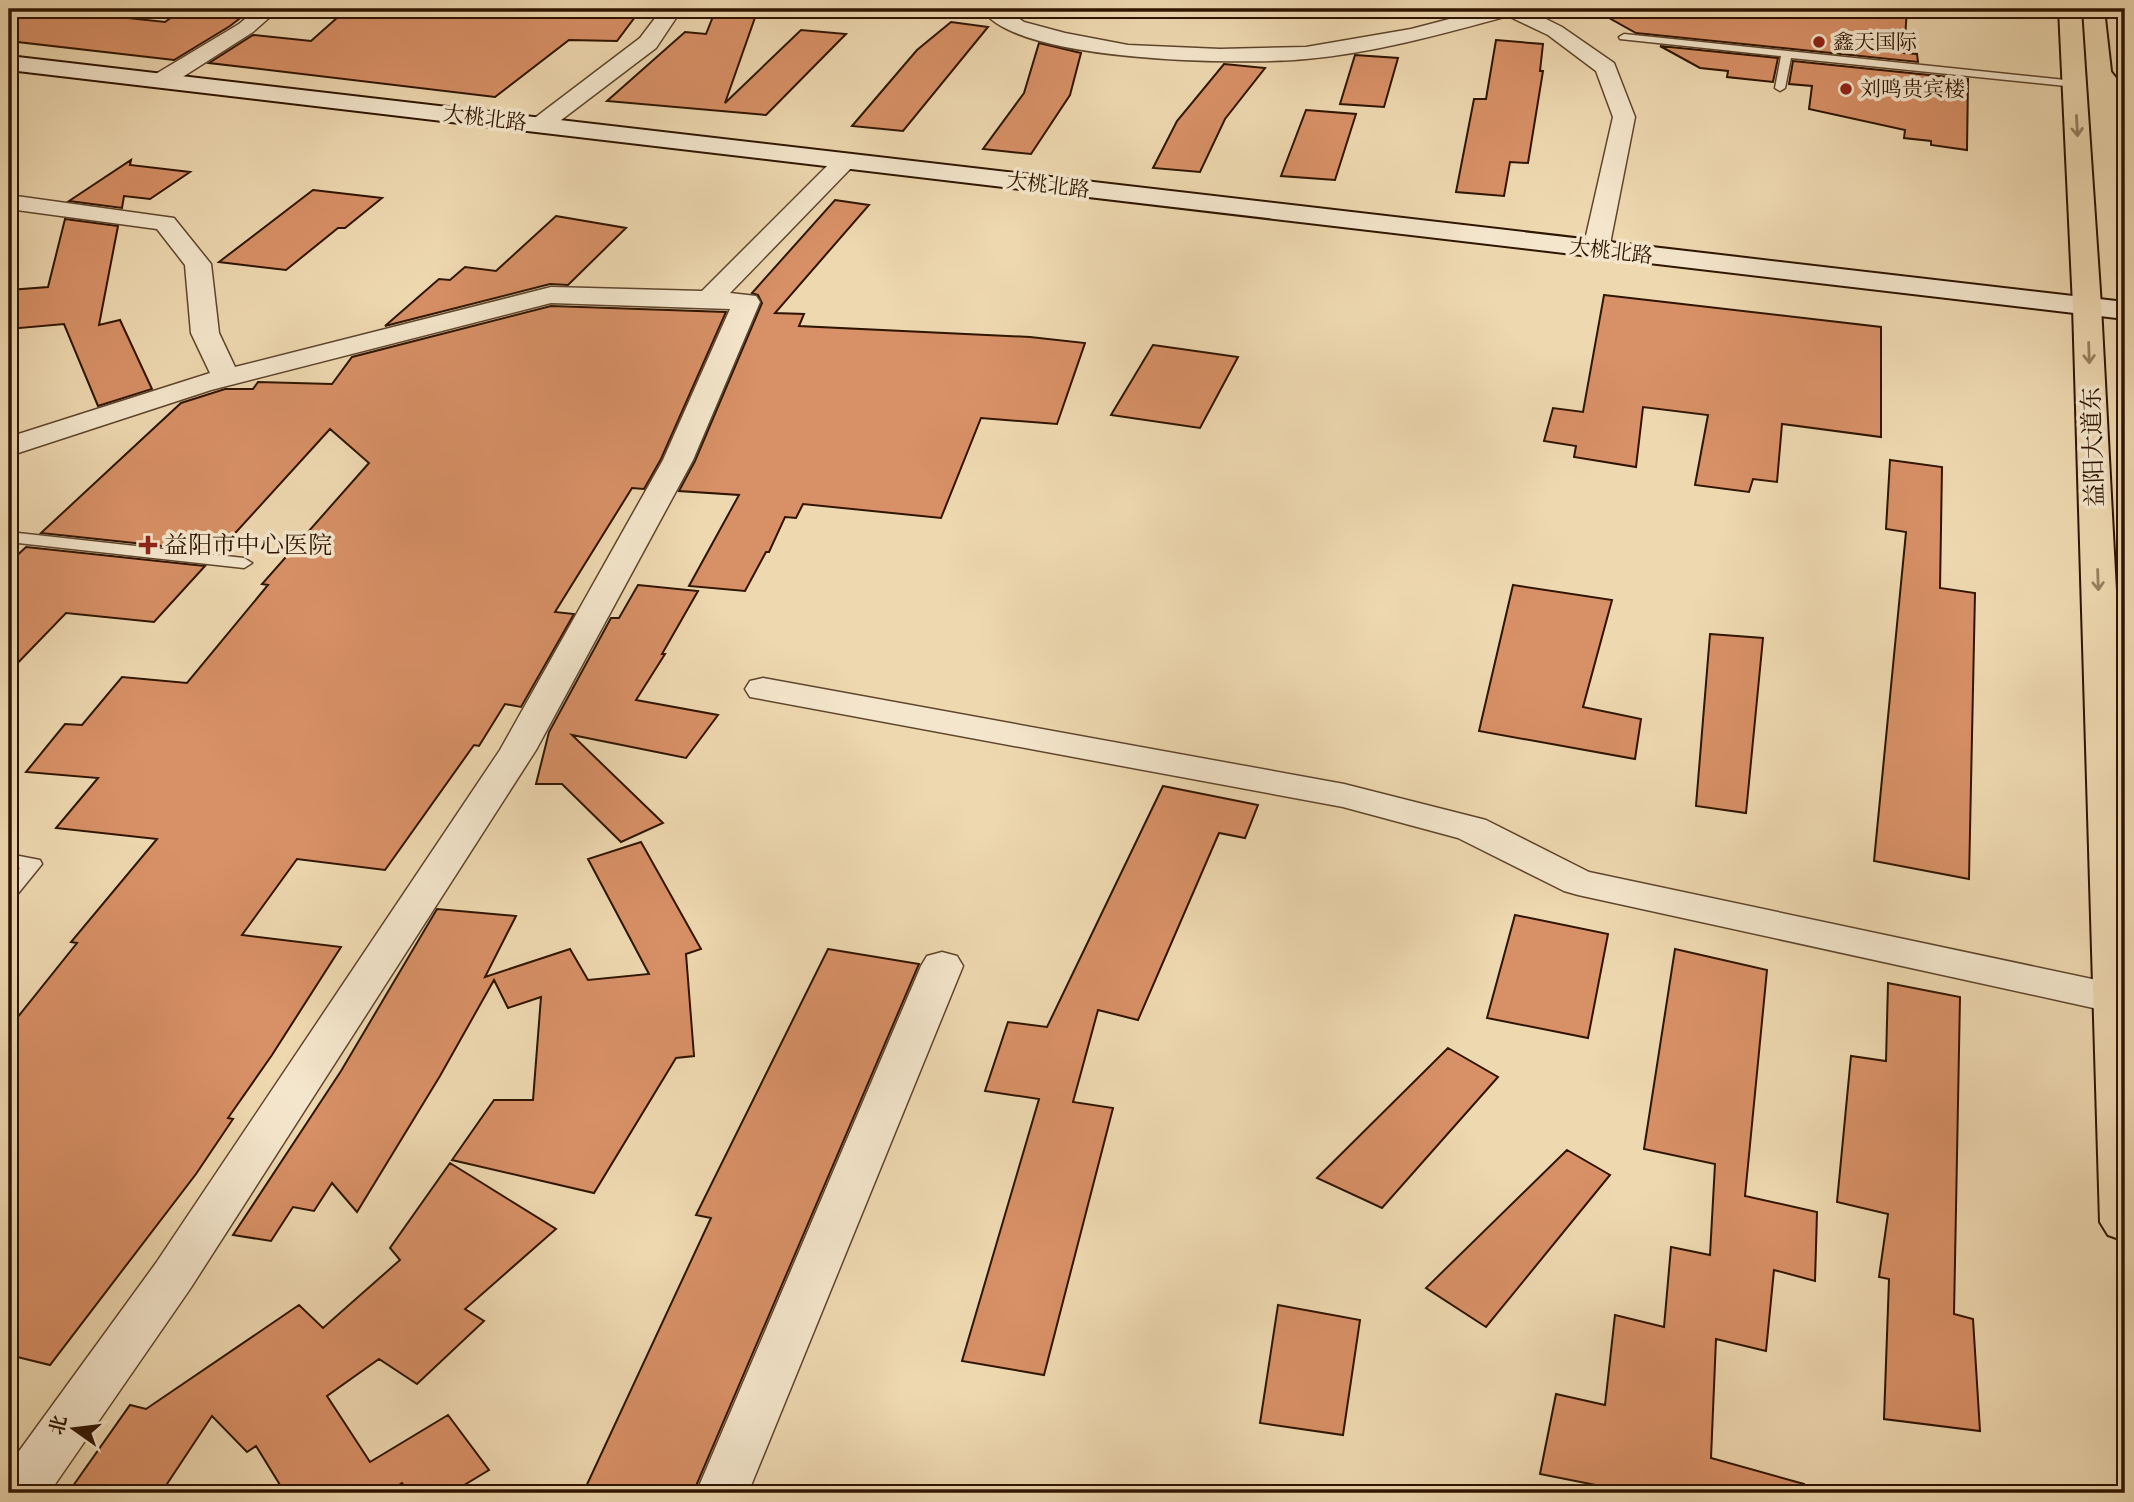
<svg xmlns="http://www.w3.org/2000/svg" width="2134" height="1502" font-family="'Sorts Mill Goudy','Noto Serif SC',serif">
<rect width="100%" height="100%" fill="#eed8b0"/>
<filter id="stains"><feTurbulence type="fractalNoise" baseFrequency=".00286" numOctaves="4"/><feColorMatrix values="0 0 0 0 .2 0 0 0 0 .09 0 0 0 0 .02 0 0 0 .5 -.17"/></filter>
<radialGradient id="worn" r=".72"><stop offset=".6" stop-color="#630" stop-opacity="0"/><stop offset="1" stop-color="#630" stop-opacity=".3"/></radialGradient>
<path fill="#d89066" stroke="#2f1400" stroke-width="2" d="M 9,9 L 43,9 L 165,22 L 183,9 L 252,9 L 230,26 L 174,60 L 9,41 Z
M 347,9 L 641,9 L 617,41 L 569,40 L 495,97 L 209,63 L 253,35 L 311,41 Z
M 716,9 L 758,9 L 725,103 L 801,30 L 846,34 L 766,115 L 607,101 L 685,32 L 706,34 Z
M 1593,9 L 1907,9 L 1904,53 L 1917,54 L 1918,62 L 1636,33 Z
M 951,22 L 988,27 L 903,131 L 852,126 L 917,50 Z
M 1496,40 L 1543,44 L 1540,71 L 1543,71 L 1528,163 L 1510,162 L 1504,196 L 1456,192 L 1474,99 L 1486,99 Z
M 1039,43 L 1081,53 L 1070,95 L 1031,154 L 983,149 L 1024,93 Z
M 1660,46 L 1778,58 L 1773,82 L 1727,77 L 1728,71 L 1700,68 Z
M 1355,55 L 1398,58 L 1384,107 L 1340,104 Z
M 1793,61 L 1968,79 L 1967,150 L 1931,145 L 1931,141 L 1904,138 L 1905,130 L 1809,109 L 1812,86 L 1789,84 Z
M 1224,64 L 1265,68 L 1225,119 L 1200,172 L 1153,168 L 1177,121 Z
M 1306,110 L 1356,114 L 1335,180 L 1281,176 Z
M 131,160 L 130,165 L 190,172 L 150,199 L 124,196 L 122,208 L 69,201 Z
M 313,190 L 382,198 L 345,228 L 338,228 L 286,270 L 219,262 Z
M 835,200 L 869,205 L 775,313 L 804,314 L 799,326 L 1030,337 L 1085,343 L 1057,424 L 981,418 L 941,518 L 803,504 L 796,518 L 785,517 L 769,552 L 766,552 L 745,591 L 689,586 L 739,495 L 679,491 L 695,461 L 762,303 L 758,295 L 752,293 Z
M 556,216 L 626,228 L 568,285 L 550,284 L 385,326 L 439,279 L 450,280 L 465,267 L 496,271 Z
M 65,219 L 118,226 L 99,325 L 120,320 L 152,389 L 98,406 L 64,324 L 9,329 L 9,290 L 48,287 Z
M 1604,295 L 1881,327 L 1881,437 L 1782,424 L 1777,482 L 1753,479 L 1749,492 L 1695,485 L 1708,415 L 1643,407 L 1636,467 L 1574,457 L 1576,446 L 1544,441 L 1553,408 L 1583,412 Z
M 551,306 L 726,312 L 661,459 L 644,489 L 632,488 L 555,612 L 574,614 L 521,707 L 505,704 L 479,746 L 474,745 L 385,870 L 297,859 L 242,935 L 341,947 L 272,1055 L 228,1118 L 233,1119 L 196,1174 L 50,1365 L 9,1355 L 9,1028 L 77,943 L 71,942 L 157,839 L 56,828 L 98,778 L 26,772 L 65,724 L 82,725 L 122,677 L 187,683 L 268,585 L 262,584 L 369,463 L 330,429 L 218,552 L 41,533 L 181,403 L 225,389 L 253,389 L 258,382 L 332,384 L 352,357 Z
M 1153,345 L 1238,357 L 1200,428 L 1111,415 Z
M 1890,460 L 1942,467 L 1940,588 L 1975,593 L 1969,879 L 1874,861 L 1906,532 L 1886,529 Z
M 26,547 L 205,566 L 154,622 L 66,613 L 9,672 L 9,563 Z
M 638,585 L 698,591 L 662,654 L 665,654 L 636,700 L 718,715 L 686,758 L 572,735 L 663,823 L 621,842 L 562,784 L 536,784 L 549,732 L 611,618 L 619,618 Z
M 1513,585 L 1612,600 L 1583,707 L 1641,719 L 1635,759 L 1479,731 Z
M 1710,634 L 1763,638 L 1746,813 L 1696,806 Z
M 1163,786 L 1258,805 L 1245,838 L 1219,833 L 1138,1020 L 1098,1010 L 1073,1102 L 1113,1108 L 1044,1375 L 962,1361 L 1039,1099 L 985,1091 L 1008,1022 L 1047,1027 Z
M 641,842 L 701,949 L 686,954 L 694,1056 L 676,1058 L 594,1193 L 452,1160 L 494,1100 L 533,1100 L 541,997 L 508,1008 L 494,980 L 440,1076 L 357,1212 L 332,1183 L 314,1211 L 293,1207 L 271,1241 L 233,1235 L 341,1071 L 437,909 L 516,916 L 485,977 L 570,949 L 588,980 L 649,974 L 588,859 Z
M 1515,915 L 1608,934 L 1588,1038 L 1487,1018 Z
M 828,949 L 919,964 L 693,1493 L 583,1493 L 711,1218 L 696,1215 Z
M 1675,949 L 1767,970 L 1745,1196 L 1817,1212 L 1815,1281 L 1774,1270 L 1766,1351 L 1716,1339 L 1711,1458 L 1804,1484 L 1802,1493 L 1636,1493 L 1540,1474 L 1556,1394 L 1605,1405 L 1615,1315 L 1664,1327 L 1671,1247 L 1710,1255 L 1715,1164 L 1644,1149 Z
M 1888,983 L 1960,997 L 1954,1314 L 1973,1319 L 1980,1431 L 1884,1419 L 1889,1279 L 1879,1277 L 1888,1214 L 1837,1202 L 1851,1056 L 1886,1061 Z
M 1448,1048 L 1498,1077 L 1382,1208 L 1317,1178 Z
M 1567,1150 L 1610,1175 L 1486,1327 L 1426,1288 Z
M 450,1163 L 556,1229 L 465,1309 L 484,1321 L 417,1384 L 379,1359 L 327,1396 L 370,1462 L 448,1415 L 489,1470 L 451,1493 L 409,1493 L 402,1483 L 389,1491 L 391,1493 L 285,1493 L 256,1446 L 247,1452 L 212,1416 L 161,1493 L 68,1493 L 130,1405 L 146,1409 L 299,1305 L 323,1328 L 400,1260 L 390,1248 Z
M 1278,1305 L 1360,1320 L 1343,1435 L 1260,1423 Z"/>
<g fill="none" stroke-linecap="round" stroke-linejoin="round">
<g stroke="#5f452c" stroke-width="3">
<path id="lane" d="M 1624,34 L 2075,81 L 2080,84 L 2075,87 L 1791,58 L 1785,88 L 1780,91 L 1775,88 L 1781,56 L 1620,39 L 1619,37 Z
M 9,532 L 244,558 L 252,563 L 244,568 L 9,542 Z
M 9,854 L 40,860 L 42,864 L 16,896 L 9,898 L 9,880 L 20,868 L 9,866 Z"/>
</g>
<g stroke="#5f452c" stroke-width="3">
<path id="street" d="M 257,9 L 279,9 L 253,32 L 170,85 L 154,85 L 151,80 L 154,75 L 239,24 Z
M 662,9 L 682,9 L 656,48 L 548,130 L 532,130 L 528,125 L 532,120 L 640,38 Z
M 982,9 L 1005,9 L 1024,22 L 1065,33 L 1128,45 L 1220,49 L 1306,47 L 1411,29 L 1488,9 L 1526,9 L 1562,27 L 1614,63 L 1635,117 L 1609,249 L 1605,254 L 1596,257 L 1587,254 L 1583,249 L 1613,117 L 1596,71 L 1548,35 L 1508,16 C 1442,34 1374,53 1306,59 C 1244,65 1015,63 982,9 Z
M 845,154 L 853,156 L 857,161 L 853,166 L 730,293 L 756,296 L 760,302 L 693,460 L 536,750 L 190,1289 L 49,1493 L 9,1493 L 9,1465 L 156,1263 L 500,750 L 663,460 L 730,309 L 551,303 L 211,390 L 9,456 L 9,437 L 210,373 L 191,333 L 185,265 L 157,229 L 9,209 L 9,195 L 174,218 L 211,264 L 219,333 L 235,367 L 551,287 L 702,291 L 837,156 Z
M 763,678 L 1344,784 L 1486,820 L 1589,872 L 2125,986 L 2125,1010 L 2116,1013 L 1578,895 L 1564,891 L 1458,838 L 1343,807 L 750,697 L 745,689 L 750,681 Z
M 942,952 L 957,956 L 963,966 L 748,1493 L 696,1493 L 921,966 L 927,956 Z"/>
</g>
<g stroke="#2f1400" stroke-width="4">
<path id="secondary" d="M 9,56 L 2125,302 L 2125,319 L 9,70 Z"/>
</g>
<g stroke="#2f1400" stroke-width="4">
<path id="primary" d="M 2059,9 L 2081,9 L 2101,306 L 2125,761 L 2125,1241 L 2108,1235 L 2100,1222 L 2073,306 Z
M 2106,9 L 2125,9 L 2125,78 L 2117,76 L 2113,71 Z"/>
</g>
<use href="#lane" fill="#f4e6cc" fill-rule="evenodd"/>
<use href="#street" fill="#f4e6cc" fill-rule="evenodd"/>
<use href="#secondary" fill="#f4e6cc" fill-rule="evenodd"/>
<use href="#primary" fill="#eed8b0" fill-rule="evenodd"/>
</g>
<defs><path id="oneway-shaft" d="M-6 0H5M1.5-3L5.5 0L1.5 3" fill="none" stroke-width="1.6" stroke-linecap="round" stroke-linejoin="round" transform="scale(1.75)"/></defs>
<g stroke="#988061">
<use href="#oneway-shaft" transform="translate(2077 126) rotate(87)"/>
<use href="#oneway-shaft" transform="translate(2089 353) rotate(88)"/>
<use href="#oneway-shaft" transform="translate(2098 580) rotate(88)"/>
</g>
<g fill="#8f2418" stroke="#f4e6cc" stroke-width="2.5">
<circle cx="1819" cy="42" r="7"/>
<circle cx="1846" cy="89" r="7"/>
<path d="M144.5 534.5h7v7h7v7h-7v7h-7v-7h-7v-7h7z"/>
</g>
<g text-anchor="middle" stroke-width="7" stroke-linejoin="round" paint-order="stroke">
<g font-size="21" fill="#2f1400" stroke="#f4e6cc" text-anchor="start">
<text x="1833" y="49">鑫天国际</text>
<text x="1860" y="96">刘鸣贵宾楼</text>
</g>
<g font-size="21" fill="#2f1400" stroke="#f4e6cc">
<text transform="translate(485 118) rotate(7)" y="7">大桃北路</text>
<text transform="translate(1048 185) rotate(7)" y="7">大桃北路</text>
<text transform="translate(1611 251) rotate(7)" y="7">大桃北路</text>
</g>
<g font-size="24" fill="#2f1400" stroke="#f4e6cc">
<text transform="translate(2093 447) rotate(-92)" y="8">益阳大道东</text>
</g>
<g font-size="24" fill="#2f1400" stroke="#f4e6cc" text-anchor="start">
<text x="164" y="553">益阳市中心医院</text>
</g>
</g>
<rect width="2134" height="1502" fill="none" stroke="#eed8b0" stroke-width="35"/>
<rect x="10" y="10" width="2113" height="1481" fill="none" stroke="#2f1400" stroke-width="3.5"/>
<rect x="18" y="18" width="2099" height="1467" fill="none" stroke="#2f1400" stroke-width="2"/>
<g transform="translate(74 1429) rotate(284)" stroke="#f4e6cc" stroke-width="5" paint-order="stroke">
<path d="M0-5L12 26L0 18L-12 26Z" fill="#2f1400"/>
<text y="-10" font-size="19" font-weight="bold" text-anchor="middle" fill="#2f1400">北</text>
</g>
<rect width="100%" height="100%" filter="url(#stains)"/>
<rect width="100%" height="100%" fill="url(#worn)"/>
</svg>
